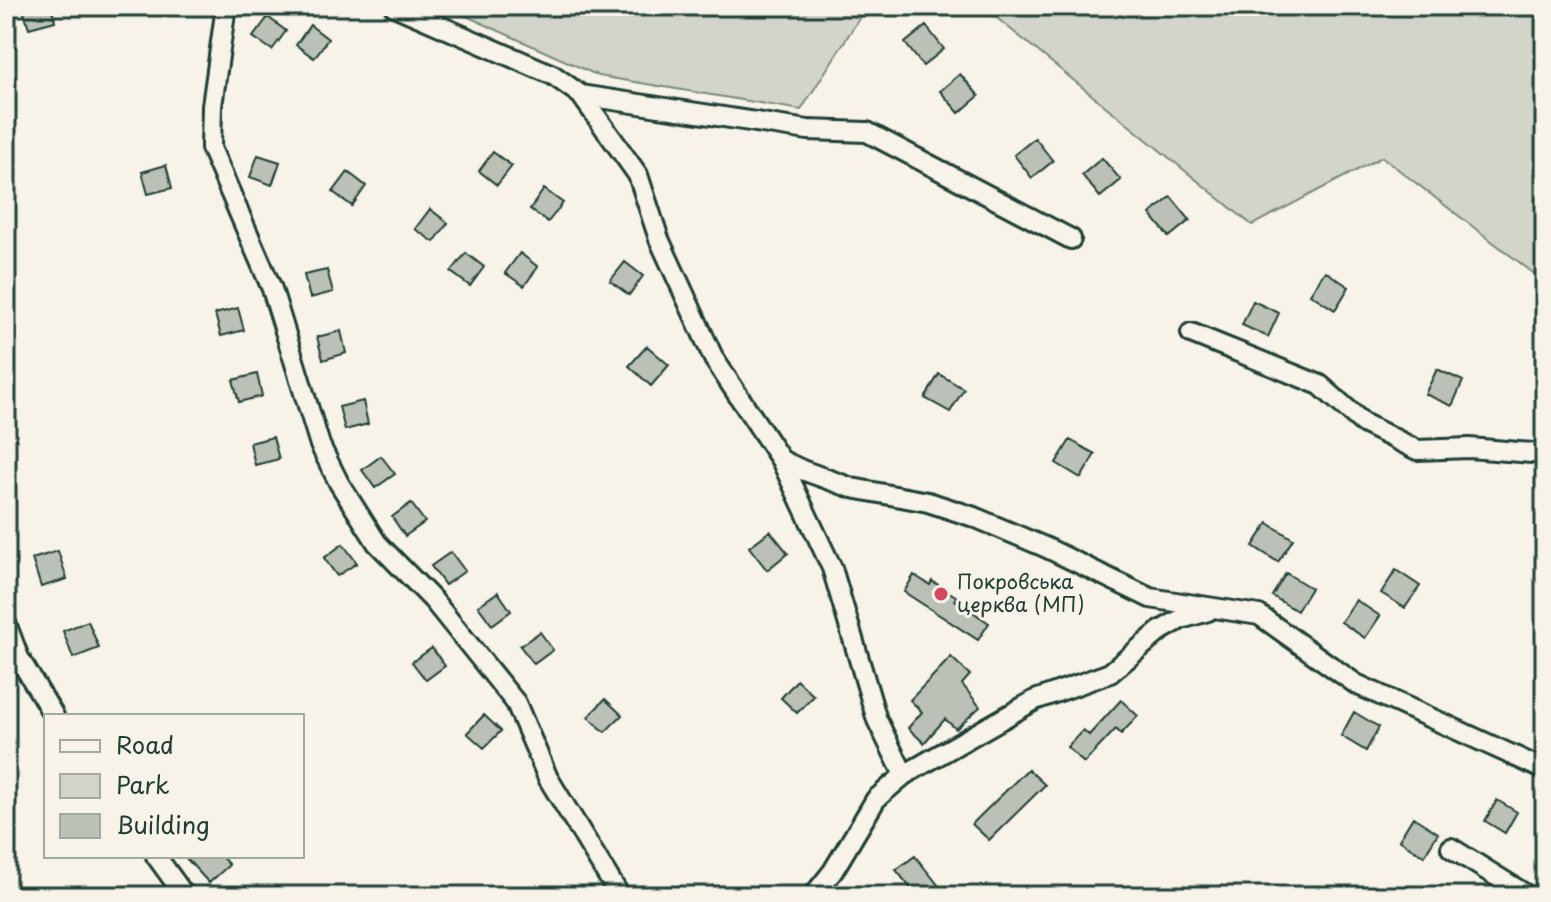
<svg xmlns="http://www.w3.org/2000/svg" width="1551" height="902" font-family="'Playpen Sans',sans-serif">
<rect width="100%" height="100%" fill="#f7f3e8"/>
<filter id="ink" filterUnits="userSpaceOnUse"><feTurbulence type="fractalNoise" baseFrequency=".0125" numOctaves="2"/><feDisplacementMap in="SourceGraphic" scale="16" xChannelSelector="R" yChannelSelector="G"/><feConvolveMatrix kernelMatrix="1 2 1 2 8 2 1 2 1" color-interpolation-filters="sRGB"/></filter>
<g filter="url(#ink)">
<path fill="#d3d5ca" stroke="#79897f" stroke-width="2" d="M 444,6 L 867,6 L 801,110 L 599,76 Z
M 982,6 L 1545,6 L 1545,282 L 1382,157 L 1252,225 Z"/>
<path fill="#bbc1b6" stroke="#1f3d34" stroke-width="2" d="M 22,6 L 51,6 L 55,21 L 29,28 Z
M 268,17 L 286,31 L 272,50 L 253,37 Z
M 310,25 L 328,39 L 314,58 L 296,45 Z
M 926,26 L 944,49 L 923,66 L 905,43 Z
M 960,74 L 979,96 L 959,113 L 940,91 Z
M 1035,138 L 1053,161 L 1032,178 L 1014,155 Z
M 493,152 L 512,166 L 497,185 L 479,171 Z
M 258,155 L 280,162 L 272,185 L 250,177 Z
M 1102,158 L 1121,180 L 1100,197 L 1082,175 Z
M 166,165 L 172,188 L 148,194 L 142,172 Z
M 348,172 L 366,186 L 352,206 L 333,192 Z
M 544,189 L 563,203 L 548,222 L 530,209 Z
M 1171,197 L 1190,220 L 1169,237 L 1150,214 Z
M 430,209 L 448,223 L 434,242 L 415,229 Z
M 466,253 L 484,267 L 470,286 L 451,272 Z
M 520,253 L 538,267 L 524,286 L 505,273 Z
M 625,262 L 643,276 L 629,295 L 610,281 Z
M 327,270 L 333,292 L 310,298 L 304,275 Z
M 1325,271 L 1349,287 L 1335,310 L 1310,294 Z
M 1253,301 L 1279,313 L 1268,337 L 1242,325 Z
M 238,308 L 244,330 L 221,336 L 215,314 Z
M 341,331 L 346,353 L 323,360 L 317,337 Z
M 647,346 L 669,365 L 651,386 L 629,366 Z
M 1437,369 L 1463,381 L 1452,406 L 1425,394 Z
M 257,374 L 262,396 L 239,402 L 233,380 Z
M 939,374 L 964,389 L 950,412 L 925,398 Z
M 363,401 L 368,424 L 345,430 L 339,407 Z
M 273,437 L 279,459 L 255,465 L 250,443 Z
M 1070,440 L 1095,454 L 1081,478 L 1056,463 Z
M 381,456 L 395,474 L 375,488 L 362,470 Z
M 411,503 L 425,522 L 405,536 L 392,517 Z
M 1268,523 L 1293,539 L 1278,562 L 1253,546 Z
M 770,531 L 788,553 L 767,570 L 749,547 Z
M 343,544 L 357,563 L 337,576 L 324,558 Z
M 58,551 L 67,579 L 41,587 L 32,559 Z
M 451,552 L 465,571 L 445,585 L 431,566 Z
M 1396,570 L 1420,586 L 1405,608 L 1381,593 Z
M 1286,573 L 1311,588 L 1297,611 L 1272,596 Z
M 914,575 L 930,585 L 932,581 L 957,597 L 955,600 L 989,623 L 978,640 L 904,592 Z
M 498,592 L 511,611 L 492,625 L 478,606 Z
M 1356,600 L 1380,616 L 1365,638 L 1341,622 Z
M 88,621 L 99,648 L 73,658 L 63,631 Z
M 540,632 L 553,650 L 534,664 L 520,646 Z
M 432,648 L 445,666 L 426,680 L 412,662 Z
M 951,657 L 970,675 L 962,684 L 980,707 L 956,729 L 945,719 L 924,743 L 908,728 L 922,712 L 910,700 Z
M 797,680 L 814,696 L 797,713 L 781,698 Z
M 605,699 L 622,715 L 605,732 L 588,717 Z
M 1121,700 L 1138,716 L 1121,734 L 1116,729 L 1084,763 L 1067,747 L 1083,730 L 1089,735 Z
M 1354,712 L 1379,727 L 1366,751 L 1341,736 Z
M 484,715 L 501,731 L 484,748 L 467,733 Z
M 1028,769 L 1045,785 L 989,840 L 972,824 Z
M 1497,800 L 1517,812 L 1505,833 L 1485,821 Z
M 1413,817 L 1438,833 L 1424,856 L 1399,840 Z
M 184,856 L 221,856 L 229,865 L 209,883 Z
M 915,856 L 947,896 L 917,896 L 896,870 Z"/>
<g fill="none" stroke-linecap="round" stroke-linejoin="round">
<g stroke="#1f3d34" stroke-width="24">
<path id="street" d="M 226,6 L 212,106 L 211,148 L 272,289 L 320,445 L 339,483 L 377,543 L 433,600 L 516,703 L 548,778 L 620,896
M 394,6 L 553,75 L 581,95 L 638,175 L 659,239 L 714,359 L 781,460 L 802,470 L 852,488 L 928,502 L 974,517 L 1047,548 L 1150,598 L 1259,615 L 1356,684 L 1545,770
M 581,95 L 808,130 L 867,132 L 1071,239
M 1191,333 L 1320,385 L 1363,423 L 1417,450 L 1469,448 L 1545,454
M 781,460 L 832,568 L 877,720 L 904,775
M 6,623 L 19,658 L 54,716
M 1451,848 L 1528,896
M 156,856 L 185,896
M 813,896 L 833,871 L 876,799 L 904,775 L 1035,700 L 1110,673 L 1160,631 L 1181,619 L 1208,611"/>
</g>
<use href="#street" stroke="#f7f3e8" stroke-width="18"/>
</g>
</g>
<circle fill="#d1495b" stroke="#f7f3e8" stroke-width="3" cx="941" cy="594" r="8"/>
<g text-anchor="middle" stroke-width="6" stroke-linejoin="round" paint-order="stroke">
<g font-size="20" fill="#1f3d34" stroke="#f7f3e8" text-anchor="start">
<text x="957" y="589">Покровська<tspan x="957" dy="23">церква (МП)</tspan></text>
</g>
</g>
<rect width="1551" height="902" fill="none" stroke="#f7f3e8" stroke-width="32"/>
<rect x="16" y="16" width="1519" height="870" fill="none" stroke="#1f3d34" stroke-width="3" filter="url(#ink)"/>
<rect x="44" y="714" width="260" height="144" fill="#f7f3e8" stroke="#a1aaa0" stroke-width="2"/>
<rect x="60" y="740" width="40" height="12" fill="#f7f3e8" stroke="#a1aaa0" stroke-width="2"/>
<text x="116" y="754" font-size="24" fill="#1f3d34">Road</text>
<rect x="60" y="774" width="40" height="24" fill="#d3d5ca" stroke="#a1aaa0" stroke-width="2"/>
<text x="116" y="794" font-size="24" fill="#1f3d34">Park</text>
<rect x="60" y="814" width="40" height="24" fill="#bbc1b6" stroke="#a1aaa0" stroke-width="2"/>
<text x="116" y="834" font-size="24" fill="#1f3d34">Building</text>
</svg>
